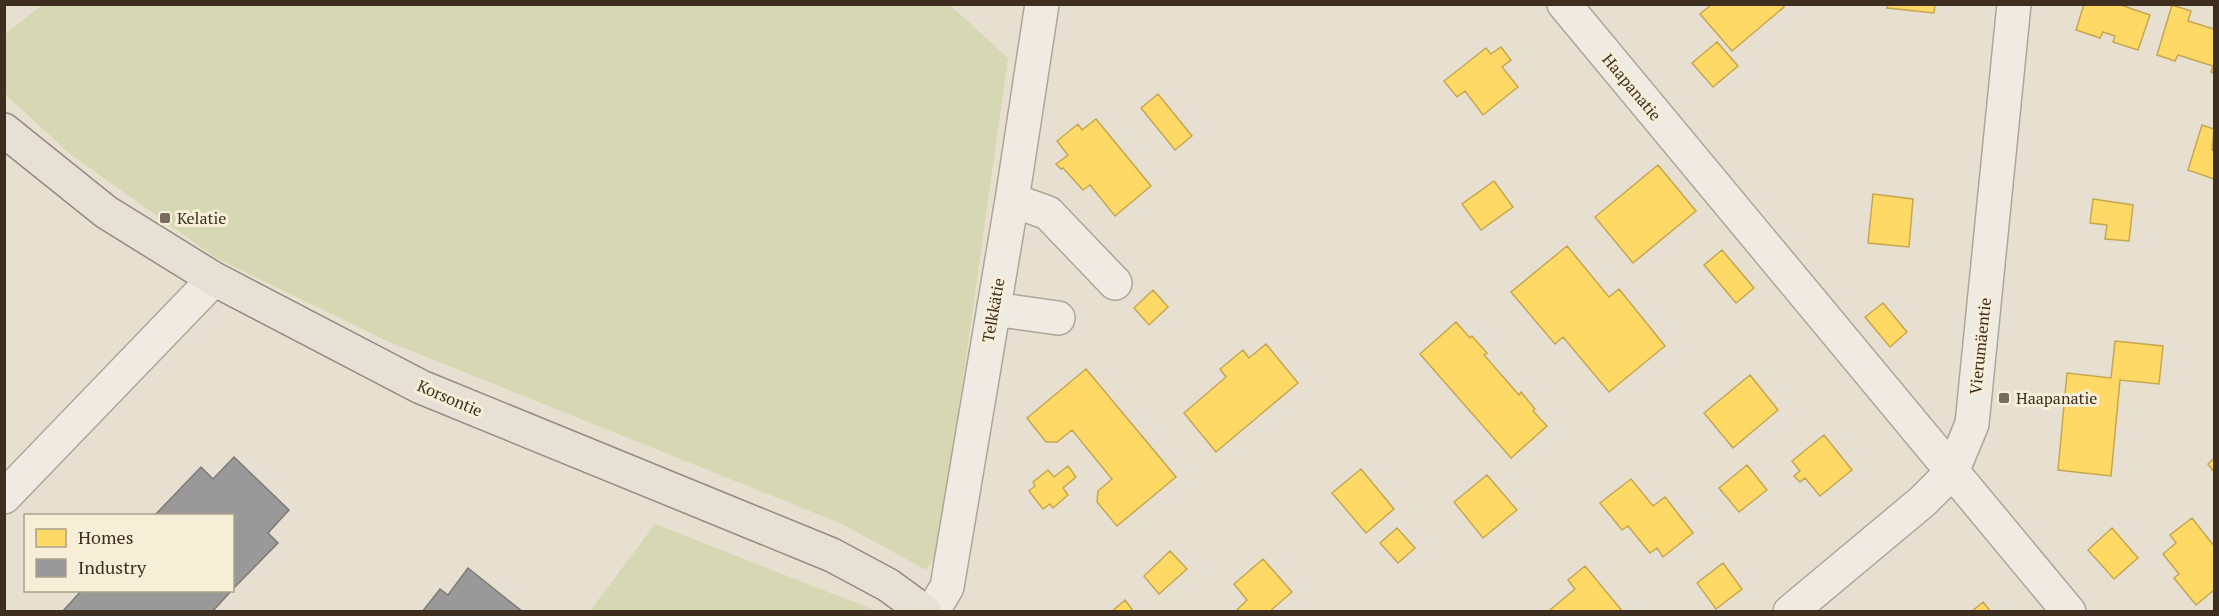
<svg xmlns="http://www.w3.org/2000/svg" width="2219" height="616" font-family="'PT Serif',serif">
<rect width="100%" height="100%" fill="#e7e0d1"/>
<path fill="#d6d7b3" d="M 43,4 L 950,5 L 1008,58 L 939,552 L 926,570 L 842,524 L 387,341 L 216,258 L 70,154 L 5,94 L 4,35 Z
M 655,524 L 874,610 L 876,611 L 590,611 Z"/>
<path fill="#ffd966" stroke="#c5a651" stroke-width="1.5" d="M 1712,4 L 1782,4 L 1784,7 L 1732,51 L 1700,14 Z
M 1888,4 L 1935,4 L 1934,13 L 1887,8 Z
M 2084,4 L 2118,4 L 2150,15 L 2138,50 L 2113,42 L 2115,36 L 2103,32 L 2100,38 L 2076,30 Z
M 2172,5 L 2191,11 L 2188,21 L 2214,29 L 2214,73 L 2211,72 L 2213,66 L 2178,55 L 2175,61 L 2157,55 Z
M 1717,42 L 1738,66 L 1713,87 L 1692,63 Z
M 1501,47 L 1511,60 L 1502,67 L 1518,87 L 1483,115 L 1465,91 L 1457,97 L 1444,81 L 1486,48 L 1491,54 Z
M 1158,94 L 1192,136 L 1175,150 L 1141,108 Z
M 1096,119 L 1151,186 L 1115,216 L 1090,185 L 1083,190 L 1063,168 L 1061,169 L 1056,164 L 1068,155 L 1057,141 L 1078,124 L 1082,130 Z
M 2202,125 L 2214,129 L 2212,150 L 2214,151 L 2214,179 L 2188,170 Z
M 1658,165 L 1696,211 L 1633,263 L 1595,217 Z
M 1494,181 L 1513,207 L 1481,230 L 1462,204 Z
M 1873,194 L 1913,199 L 1909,247 L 1868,243 Z
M 2093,199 L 2133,205 L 2129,241 L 2105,239 L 2107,225 L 2090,223 Z
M 1567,246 L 1609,297 L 1619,289 L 1665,346 L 1609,392 L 1563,337 L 1555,344 L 1511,292 Z
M 1722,250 L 1754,288 L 1736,303 L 1704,265 Z
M 1153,290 L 1168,307 L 1149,325 L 1134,308 Z
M 1883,303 L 1907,332 L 1890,347 L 1865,317 Z
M 1456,322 L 1470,338 L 1472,336 L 1487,353 L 1484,355 L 1519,395 L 1521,392 L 1535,409 L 1533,411 L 1547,426 L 1511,458 L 1420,354 Z
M 2115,341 L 2163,346 L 2159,384 L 2120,380 L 2111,476 L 2058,470 L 2067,373 L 2111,378 Z
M 1266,344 L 1298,383 L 1216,452 L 1184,413 L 1226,377 L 1220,369 L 1243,350 L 1249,358 Z
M 1086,369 L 1176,477 L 1117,526 L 1097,502 L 1098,491 L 1112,479 L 1072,430 L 1057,442 L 1046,442 L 1027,418 Z
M 1750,375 L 1778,410 L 1733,448 L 1704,413 Z
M 1824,435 L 1852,470 L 1820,496 L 1805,478 L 1800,482 L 1794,476 L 1800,471 L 1792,461 Z
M 2214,458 L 2214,472 L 2208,464 Z
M 1747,465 L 1767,490 L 1739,512 L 1719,488 Z
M 1068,466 L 1076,477 L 1063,488 L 1068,495 L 1053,508 L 1050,504 L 1043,509 L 1029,491 L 1035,486 L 1033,482 L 1048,470 L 1054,477 Z
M 1361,469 L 1394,509 L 1366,533 L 1332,493 Z
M 1487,475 L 1517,510 L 1483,538 L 1454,502 Z
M 1631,479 L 1653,506 L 1665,497 L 1693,533 L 1663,557 L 1657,548 L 1650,553 L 1628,526 L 1622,530 L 1600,503 Z
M 2192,518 L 2214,546 L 2214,590 L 2196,605 L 2174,578 L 2179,574 L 2163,554 L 2176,543 L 2170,535 Z
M 1397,528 L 1415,548 L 1398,563 L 1380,543 Z
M 2112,528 L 2138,558 L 2114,579 L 2088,550 Z
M 1170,551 L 1187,569 L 1159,594 L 1144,576 Z
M 1263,559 L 1292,592 L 1269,612 L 1235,612 L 1247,600 L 1234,584 Z
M 1723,563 L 1742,589 L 1716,609 L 1697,583 Z
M 1585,566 L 1623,612 L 1552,612 L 1550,610 L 1575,589 L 1568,580 Z
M 1125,600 L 1134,612 L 1111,612 Z
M 1983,602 L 1991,612 L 1971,612 Z"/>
<path fill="#999" stroke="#7d7975" stroke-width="1.5" d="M 234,457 L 289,510 L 268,533 L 278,543 L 232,590 L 232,516 L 154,516 L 201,467 L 213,479 Z
M 468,568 L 523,612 L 422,612 L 440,589 L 448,595 Z
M 82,590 L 232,590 L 212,612 L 62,612 Z"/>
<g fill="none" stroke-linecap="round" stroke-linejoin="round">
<g stroke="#ada599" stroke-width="36">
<path id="minor" d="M 1564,4 L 2069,612
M 1012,200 L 1048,213 L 1115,283
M 994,309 L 1058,318
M 4,497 L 214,279
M 932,612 L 947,587 L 1012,200 L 1042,4
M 1790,612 L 1923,501 L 1952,472 L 1972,424 L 2014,4"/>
</g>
<g stroke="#928b80" stroke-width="36">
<path id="major" d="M 4,130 L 106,212 L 214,279 L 421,387 L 832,555 L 888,585 L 925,612"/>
</g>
<use href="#minor" stroke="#efebe3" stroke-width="33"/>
<use href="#major" stroke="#e6e1d4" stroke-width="33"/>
</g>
<g fill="#786c5e" stroke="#f7eed8" stroke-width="2">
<rect x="159" y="212" width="12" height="12" rx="3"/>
<rect x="1998" y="392" width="12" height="12" rx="3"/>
</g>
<g text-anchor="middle" stroke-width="6" stroke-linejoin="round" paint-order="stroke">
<g font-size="16" fill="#3d2e20" stroke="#f7eed8">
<text transform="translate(1632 87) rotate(50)" y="6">Haapanatie</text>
<text transform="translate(993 310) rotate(-80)" y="6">Telkkätie</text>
<text transform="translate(1980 346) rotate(-84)" y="6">Vierumäentie</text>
<text transform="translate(450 398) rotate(23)" y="6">Korsontie</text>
</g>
<g font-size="16" fill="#3d2e20" stroke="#f7eed8" text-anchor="start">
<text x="177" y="224">Kelatie</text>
<text x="2016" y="404">Haapanatie</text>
</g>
</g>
<rect width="2219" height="616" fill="none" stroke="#3d2e20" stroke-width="12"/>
<rect x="24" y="514" width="210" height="78" fill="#f7eed8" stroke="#ada18e" stroke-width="1.5"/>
<rect x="36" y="529" width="30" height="18" fill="#ffd966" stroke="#ada18e" stroke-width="1.5"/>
<text x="78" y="544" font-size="18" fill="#3d2e20">Homes</text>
<rect x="36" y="559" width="30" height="18" fill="#999999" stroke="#ada18e" stroke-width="1.5"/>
<text x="78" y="574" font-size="18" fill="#3d2e20">Industry</text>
</svg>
